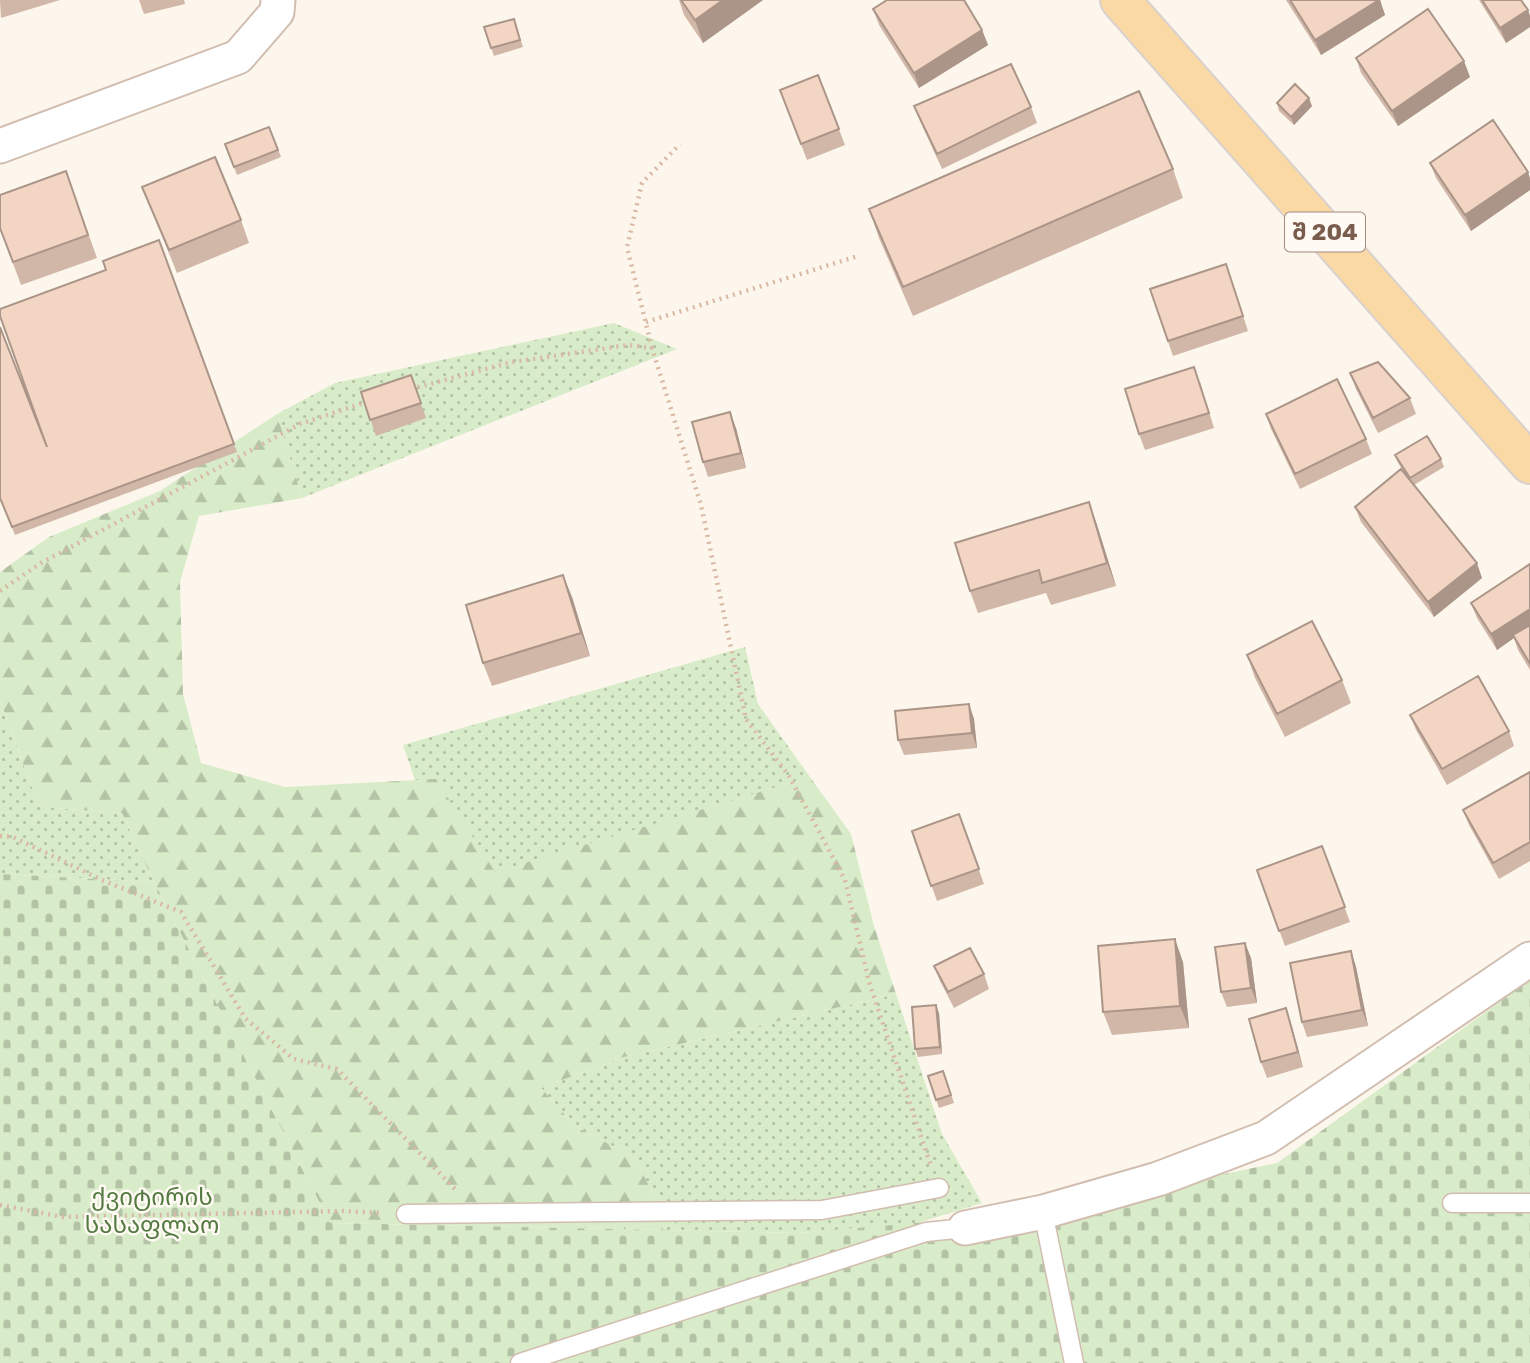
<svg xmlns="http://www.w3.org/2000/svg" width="1530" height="1363" font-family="Rubik,'Noto Sans Georgian',sans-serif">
<defs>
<pattern id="grass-dots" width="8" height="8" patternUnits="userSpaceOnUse" patternTransform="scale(1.75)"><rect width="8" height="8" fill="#d8ecc9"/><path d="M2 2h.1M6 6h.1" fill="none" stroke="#b4c2a5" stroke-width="1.8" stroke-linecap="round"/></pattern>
<pattern id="forest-firs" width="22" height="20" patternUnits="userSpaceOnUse" patternTransform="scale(1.75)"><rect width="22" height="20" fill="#d8ecc9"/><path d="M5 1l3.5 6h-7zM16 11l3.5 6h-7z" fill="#b4c2a5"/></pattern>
<pattern id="cemetery-stones" width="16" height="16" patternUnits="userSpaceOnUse" patternTransform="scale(1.75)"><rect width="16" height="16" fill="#d8ecc9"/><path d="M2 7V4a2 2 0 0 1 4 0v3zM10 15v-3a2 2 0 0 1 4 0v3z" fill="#b4c2a5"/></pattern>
</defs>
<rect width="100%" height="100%" fill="#fdf6ec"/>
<path fill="url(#grass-dots)" d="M 614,323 L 677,349 L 302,498 L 277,414 L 335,383 Z
M 745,647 L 758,704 L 810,777 L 495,873 L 436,780 L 415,780 L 403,745 Z
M 0,700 L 39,807 L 122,813 L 154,882 L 0,874 Z
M 896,994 L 942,1134 L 982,1203 L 918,1223 L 799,1233 L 663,1230 L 661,1210 L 635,1158 L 575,1126 L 541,1088 L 624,1057 Z"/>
<path fill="url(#forest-firs)" d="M 277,414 L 302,498 L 199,516 L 180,582 L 183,694 L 201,763 L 285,787 L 436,779 L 495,872 L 810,777 L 851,834 L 874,926 L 896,994 L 624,1057 L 541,1088 L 575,1126 L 635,1158 L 661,1210 L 663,1230 L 330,1223 L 154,882 L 122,813 L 39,807 L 0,700 L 0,572 L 49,537 L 160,491 Z"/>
<path fill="url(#cemetery-stones)" d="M 0,874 L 154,882 L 330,1223 L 799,1233 L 1043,1212 L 1277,1163 L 1530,980 L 1530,1363 L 0,1363 Z"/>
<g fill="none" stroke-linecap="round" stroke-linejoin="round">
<g stroke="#d1beb0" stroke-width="21">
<path id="service" d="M 1452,1203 L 1530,1203
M 1043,1212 L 1074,1363
M 406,1214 L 822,1210 L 939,1188
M 520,1363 L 926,1232 L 965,1228"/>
</g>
<g stroke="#d1beb0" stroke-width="37">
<path id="minor" d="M 0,146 L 238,57 L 277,12 L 278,0
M 965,1228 L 1043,1212 L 1158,1179 L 1266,1138 L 1530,959"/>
</g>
<g stroke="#dad1cd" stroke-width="42">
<path id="primary" d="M 1120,0 L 1530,464"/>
</g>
<path stroke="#d9b8a5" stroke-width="4.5" stroke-dasharray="2 5" stroke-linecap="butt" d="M 646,322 L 858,256
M 652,348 L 627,247 L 642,183 L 680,144
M 411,389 L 512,362 L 629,345 L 652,348 L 701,505 L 746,719 L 789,776 L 845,880 L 869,982 L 931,1166
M 0,591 L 41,563 L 300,424 L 369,401
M 0,836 L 13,837 L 102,880 L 181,912 L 245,1018 L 294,1059 L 337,1069 L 455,1189
M 0,1205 L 63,1217 L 343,1211 L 383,1213"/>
<use href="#service" stroke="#fff" stroke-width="18"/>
<use href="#minor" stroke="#fff" stroke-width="33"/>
<use href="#primary" stroke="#fbd9a5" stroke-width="38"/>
</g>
<path fill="#d1b7a8" d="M 0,0 L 60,0 L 1,18 Z
M 139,0 L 184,0 L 185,4 L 144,14 Z
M 679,0 L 763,0 L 703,43 L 684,15 Z
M 1286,0 L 1380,0 L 1385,15 L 1321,55 Z
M 1479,0 L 1521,0 L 1528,10 L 1530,16 L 1530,27 L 1506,43 Z
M 873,9 L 982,30 L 988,45 L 919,88 L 879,25 Z
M 514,19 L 523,47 L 494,56 L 484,27 Z
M 1356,58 L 1470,77 L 1398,126 L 1361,73 Z
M 818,75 L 845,145 L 807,160 L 780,90 Z
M 1277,103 L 1312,106 L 1294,125 L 1279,111 Z
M 914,106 L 1031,107 L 1037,123 L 942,169 L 920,121 Z
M 269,127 L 281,157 L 237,175 L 225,144 Z
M 1430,163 L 1528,172 L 1530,179 L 1530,190 L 1471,231 L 1436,178 Z
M 1173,169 L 1183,198 L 913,316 L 879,238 L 869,209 Z
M 66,171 L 97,258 L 21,285 L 0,228 Z
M 142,187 L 241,220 L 249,243 L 177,273 Z
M 159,240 L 237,452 L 15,535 L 0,498 L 47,447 L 106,270 Z
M 1226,264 L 1248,331 L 1173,356 L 1150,289 Z
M 1350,373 L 1410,398 L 1416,414 L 1378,433 L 1356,389 Z
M 411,375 L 426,418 L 376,436 L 361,392 Z
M 1200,382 L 1214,428 L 1145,450 L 1139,434 Z
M 1266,414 L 1366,439 L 1372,454 L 1300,489 L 1271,429 Z
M 736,428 L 746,468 L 708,477 L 703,462 Z
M 1395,455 L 1441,459 L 1444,467 L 1414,485 L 1482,578 L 1434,617 L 1361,522 L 1355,507 L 1406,475 L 1398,463 Z
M 1089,502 L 1097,525 L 1116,586 L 1051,605 L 1046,593 L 978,613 L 970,591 Z
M 1530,564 L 1530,670 L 1518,650 L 1514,638 L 1497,650 L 1477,618 L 1471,603 Z
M 572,597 L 590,656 L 492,686 L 483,663 Z
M 1247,655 L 1342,680 L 1351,703 L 1285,737 L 1255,678 Z
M 969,704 L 974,719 L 977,748 L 904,755 L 898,740 Z
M 1410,715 L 1509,731 L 1514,746 L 1447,785 L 1416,730 Z
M 1530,772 L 1530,861 L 1499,879 L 1469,825 L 1463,810 Z
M 959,814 L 984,884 L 937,901 L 912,831 Z
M 1322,846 L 1350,922 L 1285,946 L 1257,870 Z
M 1245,943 L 1251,958 L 1257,1003 L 1227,1007 L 1221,992 Z
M 1351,951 L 1356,967 L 1368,1026 L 1307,1037 L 1302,1022 Z
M 1183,962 L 1189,1028 L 1112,1035 L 1103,1012 Z
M 934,966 L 984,974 L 989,989 L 954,1008 L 940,981 Z
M 1286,1008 L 1291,1024 L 1303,1067 L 1267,1078 L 1261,1062 Z
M 939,1013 L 942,1054 L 918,1057 L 915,1049 Z
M 943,1071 L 954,1103 L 939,1108 L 928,1076 Z"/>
<path fill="#aa9588" d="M 723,0 L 763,0 L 703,43 L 695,20 Z
M 1379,0 L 1380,0 L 1385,15 L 1321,55 L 1315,40 Z
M 1528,10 L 1530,16 L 1530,27 L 1506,43 L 1500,28 Z
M 982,30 L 988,45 L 919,88 L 914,73 Z
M 1464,61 L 1470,77 L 1398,126 L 1392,111 Z
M 1309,98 L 1312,106 L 1294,125 L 1291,117 Z
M 1528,172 L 1530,179 L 1530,190 L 1471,231 L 1465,215 Z
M 730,412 L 736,428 L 746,468 L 741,453 Z
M 1089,502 L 1097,525 L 1116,586 L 1107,563 Z
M 1477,563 L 1482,578 L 1434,617 L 1428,602 Z
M 563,575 L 572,597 L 590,656 L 581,633 Z
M 1530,609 L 1530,628 L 1513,635 L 1514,638 L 1497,650 L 1491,634 Z
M 969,704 L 974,719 L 977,748 L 972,733 Z
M 1175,939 L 1183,962 L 1189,1028 L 1180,1006 Z
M 1245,943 L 1251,958 L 1257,1003 L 1251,988 Z
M 1351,951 L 1356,967 L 1368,1026 L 1362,1010 Z
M 936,1005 L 939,1013 L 942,1054 L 940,1047 Z
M 1286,1008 L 1291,1024 L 1303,1067 L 1298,1052 Z"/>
<path fill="#f3d5c3" stroke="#aa9588" stroke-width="2" d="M 681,0 L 723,0 L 695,20 Z
M 887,0 L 964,0 L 982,30 L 914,73 L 873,9 Z
M 1290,0 L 1379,0 L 1315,40 Z
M 1482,0 L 1521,0 L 1528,10 L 1500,28 Z
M 1428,9 L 1464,61 L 1392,111 L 1356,58 Z
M 514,19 L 520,40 L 491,48 L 484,27 Z
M 1011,64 L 1031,107 L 937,154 L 914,106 Z
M 818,75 L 839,129 L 801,144 L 780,90 Z
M 1295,84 L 1309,98 L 1291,117 L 1277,103 Z
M 1139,91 L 1173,169 L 903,287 L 869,209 Z
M 1493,120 L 1528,172 L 1465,215 L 1430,163 Z
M 269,127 L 278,150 L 234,167 L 225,144 Z
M 215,157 L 241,220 L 169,250 L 142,187 Z
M 66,171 L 88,235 L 13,262 L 0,228 L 0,195 Z
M 159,240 L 234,444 L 12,527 L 0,498 L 0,327 L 47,447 L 0,316 L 0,309 L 106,270 L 103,261 Z
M 1226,264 L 1243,316 L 1168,341 L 1150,289 Z
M 1378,362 L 1410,398 L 1373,418 L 1350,373 Z
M 1194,367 L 1209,413 L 1139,434 L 1125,389 Z
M 411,375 L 421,403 L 370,420 L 361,392 Z
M 1337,379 L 1366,439 L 1295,474 L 1266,414 Z
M 730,412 L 741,453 L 703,462 L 692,422 Z
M 1427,436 L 1441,459 L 1410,478 L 1395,455 Z
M 1401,469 L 1477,563 L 1428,602 L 1355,507 Z
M 1089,502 L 1107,563 L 1042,583 L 1039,570 L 970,591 L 955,543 Z
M 1530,564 L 1530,609 L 1491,634 L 1471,603 Z
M 563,575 L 581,633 L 483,663 L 466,605 Z
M 1312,621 L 1342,680 L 1277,714 L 1247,655 Z
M 1530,625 L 1530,664 L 1513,635 Z
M 1478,676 L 1509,731 L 1442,769 L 1410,715 Z
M 969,704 L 972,733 L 898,740 L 895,711 Z
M 1530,772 L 1530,842 L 1493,863 L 1463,810 Z
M 959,814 L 979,869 L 931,886 L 912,831 Z
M 1322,846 L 1345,907 L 1279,931 L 1257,870 Z
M 1175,939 L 1180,1006 L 1103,1012 L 1098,946 Z
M 1245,943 L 1251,988 L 1221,992 L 1215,947 Z
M 970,948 L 984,974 L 948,992 L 934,966 Z
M 1351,951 L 1362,1010 L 1302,1022 L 1290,963 Z
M 936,1005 L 940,1047 L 915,1049 L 912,1007 Z
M 1286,1008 L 1298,1052 L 1261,1062 L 1249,1019 Z
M 943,1071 L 951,1095 L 936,1100 L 928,1076 Z"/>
<g text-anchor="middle" stroke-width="5" stroke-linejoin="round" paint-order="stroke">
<rect fill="#fffaf3" stroke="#a28b7f" stroke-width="2" x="1285" y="212.5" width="80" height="39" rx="5"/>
<g font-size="23" font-weight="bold" fill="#7a5c4d">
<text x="1325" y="240">შ 204</text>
</g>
<g font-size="24" fill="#537a41" stroke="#fffaf3">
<text x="152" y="1205">ქვიტირის<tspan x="152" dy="28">სასაფლაო</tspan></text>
</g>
</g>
</svg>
